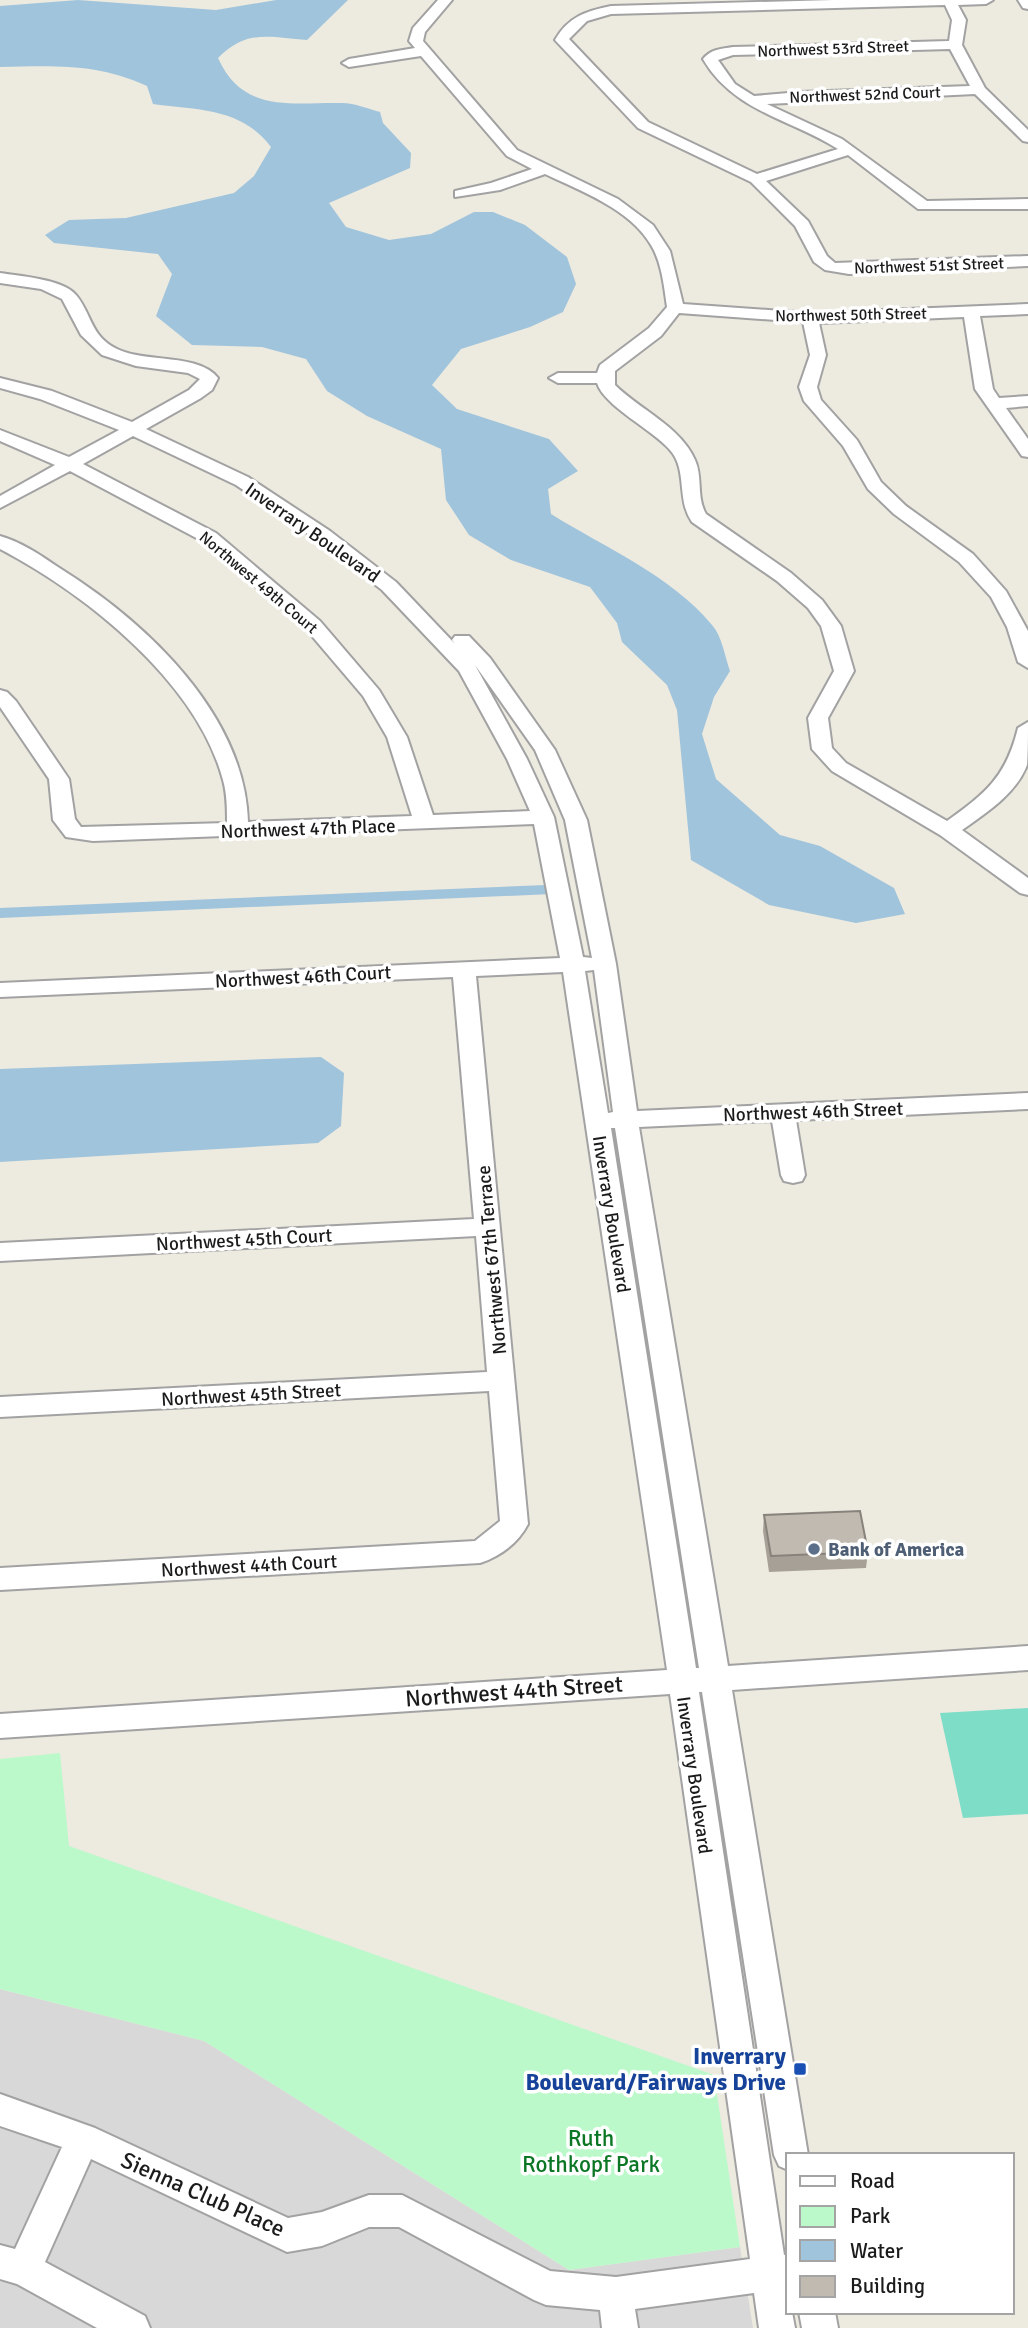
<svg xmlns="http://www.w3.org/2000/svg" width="1028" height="2328" font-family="Signika,sans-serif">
<rect width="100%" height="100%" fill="#edeae0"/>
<path fill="#d9d8d8" d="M 0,1989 L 204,2041 L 569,2270 L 740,2247 L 753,2328 L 0,2328 Z"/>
<path fill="#bbf9ca" d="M 60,1753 L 69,1846 L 714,2075 L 740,2247 L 569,2270 L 204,2041 L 0,1989 L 0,1759 Z"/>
<path fill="#7dddc7" d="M 1028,1708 L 1028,1814 L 963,1818 L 940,1713 Z"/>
<path fill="#a0c4db" d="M 78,0 L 216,10 L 276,0 L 348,0 L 307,40 C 269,37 247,29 218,58 C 243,114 292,102 342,103 C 355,103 368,109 380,112 L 383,123 L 411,153 L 410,168 L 329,203 L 346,227 L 389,240 L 431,234 L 474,212 L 493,212 L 525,225 L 567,257 L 576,284 L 563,312 L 530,327 L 461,349 L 432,385 L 457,409 L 549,439 L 578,471 L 548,489 L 551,514 C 604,547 672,576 712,625 C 722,636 725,657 730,671 L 714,697 L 702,734 L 716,779 L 780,835 L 820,846 L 894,888 L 905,914 L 856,923 L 769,905 L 691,860 L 677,710 L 667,685 L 622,642 L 617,623 L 590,587 L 511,560 L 469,535 L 446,500 L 441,449 L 367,416 L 327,391 L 306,359 L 262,347 L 192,345 L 156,316 L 172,274 L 158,254 L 54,243 L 45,235 L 69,220 L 126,218 L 234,193 L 254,176 L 271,147 C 242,108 198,110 153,104 L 147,86 C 96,63 55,66 0,67 L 0,6 Z
M 321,1057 L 344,1073 L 341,1126 L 318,1143 L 0,1162 L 0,1069 Z"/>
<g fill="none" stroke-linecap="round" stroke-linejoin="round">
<path fill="#a0c4db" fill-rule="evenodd" d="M 546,885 L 552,886 L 555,890 L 552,894 L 0,918 L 0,908 Z"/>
<g stroke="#a2a2a2" stroke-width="4">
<path id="minor" d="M 438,0 L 452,0 L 425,32 L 423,41 L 517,150 L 618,199 L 653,225 L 670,251 L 683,304 L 810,313 L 1028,304 L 1028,314 L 980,316 L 993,389 L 999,398 L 1028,396 L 1028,406 L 1006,408 L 1028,439 L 1028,457 L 1022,456 L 975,389 L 964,317 L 819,323 L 826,355 L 817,387 L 821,400 L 857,440 L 881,482 L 906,506 L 973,554 L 1006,591 L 1028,631 L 1028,668 L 1018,662 L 1007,627 L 991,597 L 959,562 L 894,514 L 868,489 L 843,446 L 804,401 L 799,387 L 810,355 L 803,322 L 679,313 L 661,336 L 615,371 L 615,385 C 639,409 681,427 695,460 C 703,477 696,497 706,514 L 791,573 L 822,600 L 841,626 L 854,671 L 828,718 L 832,748 L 846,763 L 947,821 C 986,793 1006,777 1018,728 L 1028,722 C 1028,735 1028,754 1027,765 C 1016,794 986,813 962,830 L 1028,878 L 1028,895 L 1020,893 L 940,835 L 832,771 L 812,749 L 808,718 L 834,671 L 821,626 L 808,608 L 777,581 L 692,522 C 676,499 688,470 670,450 C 653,430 604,406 597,383 L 558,383 L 549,378 L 558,373 L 597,373 L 600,365 L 649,328 L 667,307 C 664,287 662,263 651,245 C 630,209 581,191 545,174 L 500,190 L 455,197 L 455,191 L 491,183 L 532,169 L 507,156 L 421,56 L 349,67 L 342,63 L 349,59 L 415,48 L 409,41 L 413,28 Z
M 833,0 L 993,0 L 986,4 L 958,5 L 966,20 L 962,45 L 985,88 L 1028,130 L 1028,142 L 1023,141 L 975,94 L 767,104 L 842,139 L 927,201 L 1028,199 L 1028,209 L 918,209 L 848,155 L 766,181 L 808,221 L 827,256 L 835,263 L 1028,256 L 1028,266 L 849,274 L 825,270 L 814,262 L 795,226 L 751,182 L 638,128 L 555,40 C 568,17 586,11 611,6 ZM 945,5 L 952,20 L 949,41 L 733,47 C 721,49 711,49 703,59 C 733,111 790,119 838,149 L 757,174 L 648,122 L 569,39 L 587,21 L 611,14 ZM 950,49 L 970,86 L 800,92 L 754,96 L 735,84 L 718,60 L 733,55 Z
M 1018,0 L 1028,0 L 1028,9 L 1023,8 Z
M 0,273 C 19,276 63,279 76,295 C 92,314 90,336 117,349 C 145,363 199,353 218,378 L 212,390 L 201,398 L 146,429 L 248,477 L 330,531 L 396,582 L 455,644 L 452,640 L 455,636 L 469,636 L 490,658 L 555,750 L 587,820 L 616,964 L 637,1111 L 1028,1093 L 1028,1109 L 796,1120 L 805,1175 L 802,1181 L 793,1183 L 784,1181 L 781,1175 L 772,1121 L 639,1127 L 728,1666 L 1028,1646 L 1028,1670 L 732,1690 L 808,2155 L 788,2155 L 788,2170 L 779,2166 L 774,2155 L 702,1692 L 699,1692 L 784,2255 L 788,2254 L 788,2312 L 792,2312 L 795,2328 L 759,2328 L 754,2293 L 635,2309 L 638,2328 L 602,2328 L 600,2310 L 546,2305 L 534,2300 L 399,2227 L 369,2227 L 322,2246 L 287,2252 L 91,2159 L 45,2262 L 145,2316 L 150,2328 L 97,2328 L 17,2284 L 0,2279 L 0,2245 L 15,2249 L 62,2147 L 0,2126 L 0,2094 L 95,2128 L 288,2218 L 322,2212 L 369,2195 L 402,2195 L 550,2271 L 616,2277 L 750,2259 L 670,1694 L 0,1738 L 0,1714 L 667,1670 L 563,972 L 476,976 L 528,1524 C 518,1543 501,1556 480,1563 L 0,1590 L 0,1568 L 475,1541 L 500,1521 L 489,1391 L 0,1417 L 0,1397 L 487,1372 L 476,1236 L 0,1261 L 0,1243 L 474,1219 L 453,977 L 0,997 L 0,983 L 560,958 L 534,824 L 93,841 L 66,837 L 53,820 L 49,779 L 0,707 L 0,690 L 7,692 L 16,701 L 69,779 L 75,819 L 81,827 L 227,823 C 227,809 227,794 223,780 C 197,682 86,594 0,549 L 0,536 C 22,542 43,557 61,569 C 147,623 245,715 248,822 L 412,816 L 387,737 L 363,696 L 306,629 L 202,541 L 70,471 L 0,508 L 0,496 L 55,465 L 0,441 L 0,430 L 69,457 L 119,430 L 40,399 L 0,388 L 0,378 L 52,391 L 132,422 L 189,390 L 200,379 L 188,373 L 136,366 L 102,355 L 81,335 L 62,299 L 41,289 L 0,283 ZM 133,436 L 236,485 L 316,539 L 382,590 L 459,671 L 507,759 L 530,811 L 433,815 L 407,737 L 379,690 L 320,621 L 216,533 L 83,464 ZM 475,665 L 535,750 L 565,820 L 592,958 L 583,957 L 554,817 L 527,759 ZM 594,970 L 613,1112 L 608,1113 L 585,971 ZM 611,1128 L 615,1128 L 699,1668 L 696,1668 Z
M 799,2312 L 835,2312 L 838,2328 L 802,2328 Z"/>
</g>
<use href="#minor" fill="#fff" fill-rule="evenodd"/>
</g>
<path fill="#a6a097" d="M 764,1515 L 868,1552 L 866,1568 L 769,1572 L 763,1531 Z"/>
<path fill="#c1bab0" stroke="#87827b" stroke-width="2" d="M 860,1511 L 868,1552 L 771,1556 L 764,1515 Z"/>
<circle fill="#5c6f8a" stroke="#fff" stroke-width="2.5" cx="814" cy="1549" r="7"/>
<rect fill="#1a4fb4" stroke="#fff" stroke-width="2.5" x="793" y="2062" width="14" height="14" rx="3.5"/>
<g text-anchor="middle" stroke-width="7" stroke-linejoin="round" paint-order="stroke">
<g font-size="16" fill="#1b1b1b" stroke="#fff">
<text transform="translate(833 48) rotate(-2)" y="6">Northwest 53rd Street</text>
<text transform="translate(865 94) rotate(-2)" y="6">Northwest 52nd Court</text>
<text transform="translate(929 265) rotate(-2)" y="6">Northwest 51st Street</text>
<text transform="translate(851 314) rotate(-1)" y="6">Northwest 50th Street</text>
<text transform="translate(259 582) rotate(40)" y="6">Northwest 49th Court</text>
</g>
<g font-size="19" fill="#1b1b1b" stroke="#fff">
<text transform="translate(313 532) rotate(35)" y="7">Inverrary Boulevard</text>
<text transform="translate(308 828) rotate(-2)" y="7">Northwest 47th Place</text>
<text transform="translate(303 976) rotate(-3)" y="7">Northwest 46th Court</text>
<text transform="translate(813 1111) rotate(-2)" y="7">Northwest 46th Street</text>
<text transform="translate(612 1214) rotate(81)" y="7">Inverrary Boulevard</text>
<text transform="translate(244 1239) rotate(-3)" y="7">Northwest 45th Court</text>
<text transform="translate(491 1260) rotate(-95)" y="7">Northwest 67th Terrace</text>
<text transform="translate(251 1394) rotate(-3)" y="7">Northwest 45th Street</text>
<text transform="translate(249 1565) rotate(-3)" y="7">Northwest 44th Court</text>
<text transform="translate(695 1775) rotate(82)" y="7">Inverrary Boulevard</text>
</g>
<g font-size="19" font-weight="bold" fill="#4e5e75" stroke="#fff" text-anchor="start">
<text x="828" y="1556">Bank of America</text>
</g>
<g font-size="23" fill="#1b1b1b" stroke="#fff">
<text transform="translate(514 1691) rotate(-4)" y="8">Northwest 44th Street</text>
<text transform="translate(203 2194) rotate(24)" y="8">Sienna Club Place</text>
</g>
<g font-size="23" font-weight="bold" fill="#164399" stroke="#fff" text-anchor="end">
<text x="786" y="2064">Inverrary<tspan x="786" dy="26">Boulevard/Fairways Drive</tspan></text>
</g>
<g font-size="23" fill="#0b7725" stroke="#fff">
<text x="591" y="2146">Ruth<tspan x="591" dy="26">Rothkopf Park</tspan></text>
</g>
</g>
<rect x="786" y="2153" width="228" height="161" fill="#ffffff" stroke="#a4a4a4" stroke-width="2"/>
<rect x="800" y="2176" width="35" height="10" fill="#ffffff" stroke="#a4a4a4" stroke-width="2"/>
<text x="850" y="2188" font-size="21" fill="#1b1b1b">Road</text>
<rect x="800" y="2206" width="35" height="21" fill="#bbf9ca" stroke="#a4a4a4" stroke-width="2"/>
<text x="850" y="2223" font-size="21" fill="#1b1b1b">Park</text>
<rect x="800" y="2240" width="35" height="21" fill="#a0c4db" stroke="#a4a4a4" stroke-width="2"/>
<text x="850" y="2258" font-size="21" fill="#1b1b1b">Water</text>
<rect x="800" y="2276" width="35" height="21" fill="#c1bab0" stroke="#a4a4a4" stroke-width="2"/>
<text x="850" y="2293" font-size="21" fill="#1b1b1b">Building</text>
</svg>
